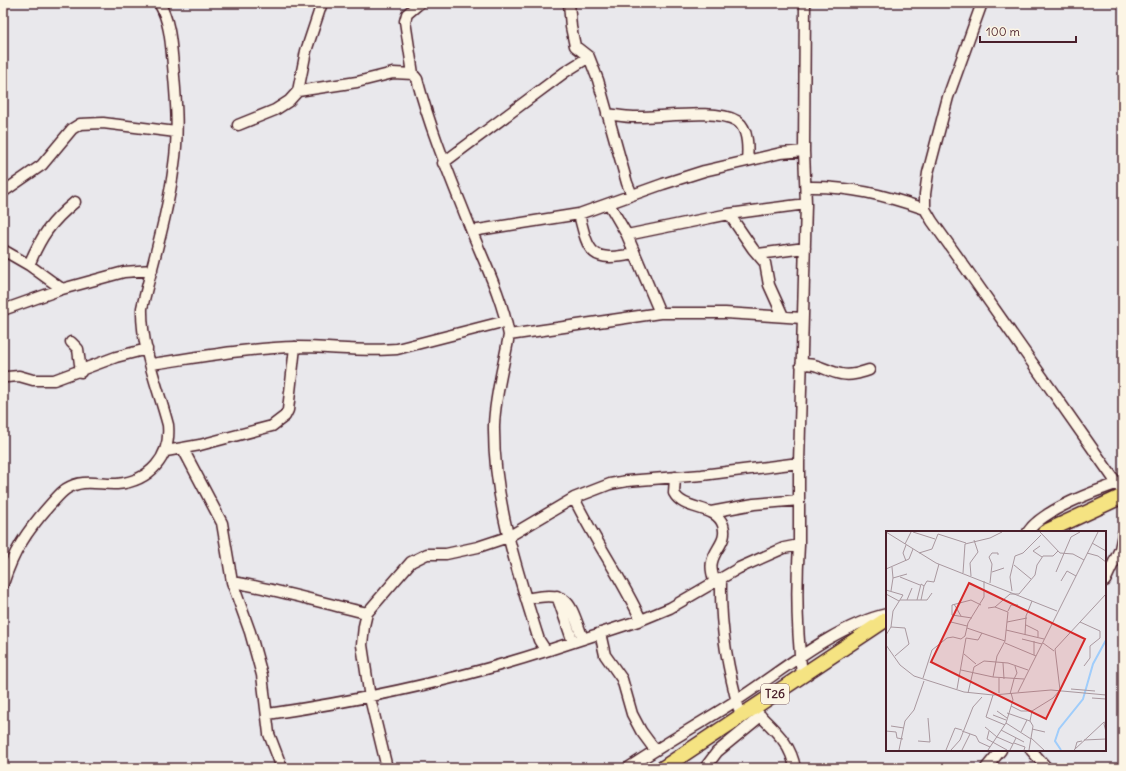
<svg xmlns="http://www.w3.org/2000/svg" width="1126" height="771" font-family="Delius,sans-serif">
<rect width="100%" height="100%" fill="#e9e8ec"/>
<filter id="ink" filterUnits="userSpaceOnUse"><feTurbulence type="fractalNoise" baseFrequency=".025" numOctaves="2"/><feDisplacementMap in="SourceGraphic" scale="8" xChannelSelector="R" yChannelSelector="G"/><feConvolveMatrix kernelMatrix="1 2 1 2 8 2 1 2 1" color-interpolation-filters="sRGB"/></filter>
<g filter="url(#ink)">
<g fill="none" stroke-linecap="round" stroke-linejoin="round">
<g stroke="#4a1f2b" stroke-width="13">
<path id="minor" d="M 569,3 L 571,27 L 575,46 L 589,57 L 598,80 L 627,183 L 632,195
M 982,3 L 948,97 L 928,173 L 925,194 L 925,209 L 932,221 L 972,277 L 1123,492
M 413,74 L 405,21 L 407,14 L 420,3
M 298,91 L 357,82 L 393,73 L 413,74 L 417,79 C 431,132 452,181 472,232 C 486,266 502,298 509,335 C 504,365 495,395 494,425 C 493,499 517,571 539,640 L 546,651 L 641,620 L 670,608 L 739,568 L 784,548 L 799,545
M 607,114 C 616,115 625,117 634,117 C 661,118 715,108 737,121 C 749,129 748,149 747,161
M 238,125 L 275,110 L 289,101 L 298,91 L 306,51 L 322,3
M 443,163 L 565,72 L 589,57
M 806,187 C 850,186 884,195 925,209
M 3,192 L 42,165 L 72,129 L 80,124 L 103,123 L 176,132
M 609,204 L 627,235 L 660,313
M 579,214 C 589,255 591,262 635,254
M 729,214 L 753,249 L 765,263 L 769,285 L 783,316
M 472,231 L 579,214 L 663,184 L 704,171 L 781,153 L 804,151
M 627,235 L 729,214 L 806,204
M 3,250 L 29,265 L 62,289
M 758,254 L 805,248
M 29,265 C 41,236 51,222 75,202
M 3,310 L 62,289 L 124,272 L 152,270
M 509,335 L 660,313 L 725,313 L 802,318
M 71,342 L 78,349 L 81,372
M 151,364 C 200,357 248,348 297,347 C 330,347 364,352 397,349 L 506,321
M 801,365 C 815,361 827,372 841,374 C 851,376 860,373 869,370
M 7,377 L 19,376 L 33,380 L 54,380 L 116,357 L 147,349
M 183,449 L 222,523 L 232,582 L 250,632 L 262,675 L 269,734 L 282,768
M 166,451 L 200,445 L 272,426 L 285,416 L 288,410 L 295,347
M 675,477 L 674,493 C 684,512 716,504 723,525 C 728,541 715,548 712,562 C 710,569 713,577 715,583
M 574,498 C 594,540 622,578 641,620
M 711,512 L 754,504 L 799,500
M 1028,532 C 1042,510 1097,490 1122,482
M 721,580 C 720,629 728,670 741,717
M 1105,581 L 1120,549 L 1123,534
M 232,582 C 277,589 321,603 367,613
M 3,584 C 13,552 27,531 49,506 C 55,500 60,493 66,489 C 83,478 99,485 117,484 C 150,481 171,457 168,425 C 158,387 141,348 142,308 C 153,261 168,214 174,165 C 179,132 176,98 173,65 C 171,44 170,21 159,3
M 557,596 L 573,642
M 526,599 C 570,590 569,601 583,639
M 600,633 L 605,655 L 622,679 L 632,714 L 641,731 L 655,750
M 802,675 C 797,631 796,589 799,545 L 799,463 L 806,204 L 804,151 L 805,3
M 757,712 C 774,731 790,741 795,768
M 268,714 C 364,700 453,681 546,651
M 1031,750 L 1047,768
M 387,768 L 370,698 L 362,645 L 364,626 L 367,613 L 411,562 L 427,554 L 446,554 L 478,547 L 508,537 L 574,498 L 610,484 L 627,481 L 702,475 L 799,463
M 628,768 C 664,744 701,723 737,700 C 782,671 834,626 887,614
M 705,768 L 717,752 L 761,716
M 986,768 L 1001,750"/>
</g>
<g stroke="#4a1f2b" stroke-width="17">
<path id="highway" d="M 1045,532 L 1123,496
M 663,768 L 887,619"/>
</g>
<use href="#minor" stroke="#fcf5e5" stroke-width="10"/>
<use href="#highway" stroke="#f5e382" stroke-width="14"/>
</g>
</g>
<g text-anchor="middle" stroke-width="4" stroke-linejoin="round" paint-order="stroke">
<rect fill="#fcf5e5" stroke="#7f5f63" stroke-width="1" x="761" y="684" width="28" height="20" rx="3"/>
<g font-size="12" font-weight="bold" fill="#4a1f2b">
<text x="775" y="698">T26</text>
</g>
</g>
<g transform="translate(886 531)">
<rect width="220" height="220" fill="#e9e8ec"/>
<path fill="none" stroke="#a0cdfb" stroke-width="2" d="M 175,219 L 169,210 L 173,198 L 197,168 L 207,133 L 220,109"/>
<path fill="none" stroke="#a9989f" stroke-width="1" d="M 0,1 L 50,32 L 171,80M 27,1 L 49,8M 154,1 L 174,22 L 187,23 L 198,29M 206,12 L 220,20M 19,13 L 25,1M 154,15 L 147,20 L 156,26M 33,22 L 46,18 L 52,3 L 80,12M 201,22 L 212,25 L 220,31M 20,30 L 17,22 L 20,14M 128,34 L 145,48M 0,38 L 23,28 L 27,18M 106,41 L 118,37M 170,41 L 185,6 L 194,1M 77,42 L 79,13 L 104,7 L 116,1M 85,45 L 84,32 L 92,21 L 88,9M 14,46 L 34,54M 7,47 L 21,43M 175,50 L 181,40 L 190,45M 104,52 L 106,33 L 103,26 L 106,22 L 112,22 L 112,24M 38,55 L 41,50 L 48,51 L 53,33M 0,59 L 17,64 L 7,80 L 5,96 L 0,104M 5,60 L 7,47 L 6,36M 126,60 L 124,46 L 129,25 L 137,22 L 155,4M 0,63 L 13,70M 14,69 L 41,69 L 46,62M 21,69 L 26,57M 31,69 L 35,53 L 38,55 L 35,69M 68,73 L 75,85M 109,76 L 122,81 L 119,110 L 111,125 L 107,146 L 138,148M 102,77 L 109,76 L 124,63 L 133,63 L 149,44 L 151,34 L 157,25 L 167,25 L 172,20M 122,80 L 125,74 L 132,74M 86,87 L 66,84 L 66,74 L 85,69 L 95,74M 65,91 L 81,95M 121,91 L 141,87M 194,91 L 214,100 L 214,107 L 204,115 L 204,127 L 198,135M 140,94 L 152,100 L 152,106M 5,96 L 19,97 L 23,113 L 9,125M 81,97 L 119,110M 120,99 L 158,108M 139,104 L 140,85 L 146,70M 80,107 L 92,109 L 96,102M 136,108 L 156,113M 148,110 L 148,124M 119,112 L 150,125M 157,112 L 168,120M 0,114 L 14,134 L 28,145 L 78,161 L 107,164 L 165,159 L 220,164M 78,123 L 90,133M 117,132 L 118,148M 75,139 L 107,146M 37,147 L 46,119 L 61,107 L 67,106 L 75,108 L 79,105 L 82,92 L 98,66 L 98,50M 128,148 L 131,142 L 129,135M 71,158 L 80,107M 185,158 L 209,160M 132,161 L 212,1M 82,162 L 88,136 L 98,130 L 122,132 L 142,139M 113,162 L 113,147M 124,163 L 128,148M 107,164 L 100,186 L 119,194M 206,167 L 220,168M 125,175 L 135,180 L 146,180M 111,180 L 121,187M 121,182 L 144,190 L 147,195 L 143,219M 107,184 L 120,189M 220,189 L 218,193 L 220,201M 144,190 L 146,180 L 167,167 L 174,159 L 169,118 L 220,63M 120,192 L 145,208M 5,195 L 18,197M 99,196 L 111,206 L 127,213M 146,198 L 159,201M 115,199 L 138,211M 0,200 L 10,201 L 11,207 L 17,208M 76,200 L 90,205 L 93,211 L 104,216M 103,200 L 101,208 L 121,219M 135,201 L 141,189M 145,207 L 158,219M 198,209 L 220,208M 32,210 L 44,211 L 42,187M 128,212 L 139,216 L 138,219M 189,218 L 191,211 L 196,210M 13,219 L 19,190 L 28,179 L 38,150M 60,219 L 69,197 L 76,199M 65,219 L 74,209 L 87,176 L 96,166M 76,219 L 84,203M 102,219 L 120,192 L 127,169 L 125,162M 124,219 L 130,207M 188,219 L 218,191"/>
<path fill="#d62828" fill-opacity="0.15" stroke="#d62828" stroke-width="2" d="M 83,52 L 199,108 L 160,188 L 45,131 Z"/>
<rect width="220" height="220" fill="none" stroke="#4a1f2b" stroke-width="2"/>
</g>
<rect width="1126" height="771" fill="none" stroke="#fcf5e5" stroke-width="16"/>
<rect x="8" y="8" width="1110" height="755" fill="none" stroke="#4a1f2b" stroke-width="1.5" filter="url(#ink)"/>
<path d="M980 36v6h96v-6" fill="none" stroke="#4a1f2b" stroke-width="2"/>
<text x="986" y="36" font-size="12" fill="#4a1f2b" stroke="#fcf5e5" stroke-width="3" paint-order="stroke">100 m</text>
</svg>
